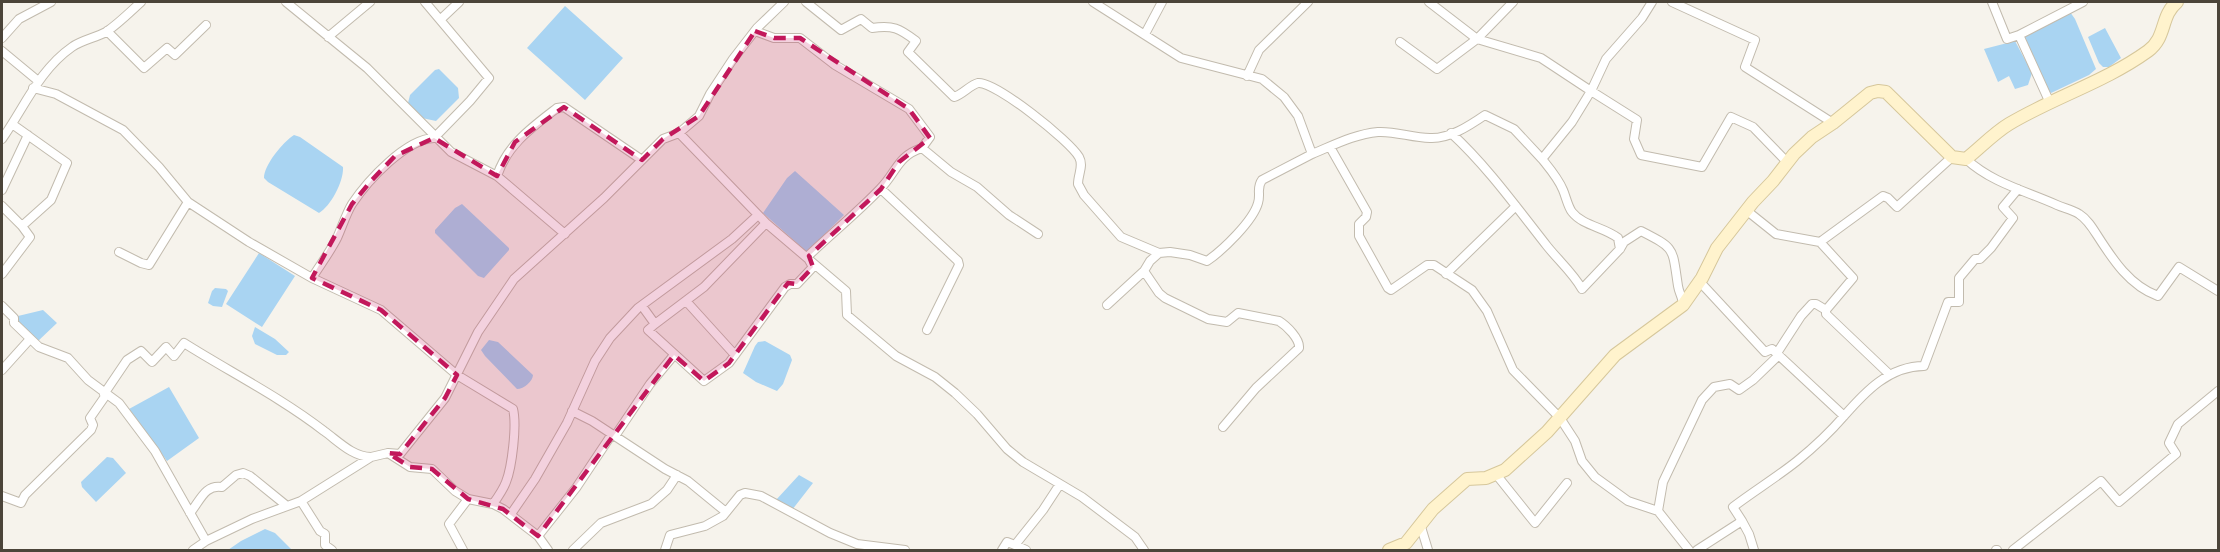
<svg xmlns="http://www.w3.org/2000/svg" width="2220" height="552" font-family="Montserrat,sans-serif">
<rect width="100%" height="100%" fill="#f6f3ec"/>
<path fill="#a9d4f2" d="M 565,6 L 623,58 L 585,100 L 527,48 Z
M 2070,12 L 2075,19 L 2096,69 L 2089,75 L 2051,93 L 2046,88 L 2025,41 L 2025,36 Z
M 2105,28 L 2121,58 L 2109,67 L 2103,67 L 2099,63 L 2088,37 Z
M 2015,41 L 2032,73 L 2028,85 L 2015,89 L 2009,76 L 1998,82 L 1984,49 Z
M 439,69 L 458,88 L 459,98 L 436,121 L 422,118 L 408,103 L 410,95 L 435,70 Z
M 294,135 L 300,137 L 343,167 C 344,181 331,206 319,213 L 268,182 L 264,178 C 264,165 283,142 294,135 Z
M 795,171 L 844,215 L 807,252 L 763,213 L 787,178 Z
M 462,204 L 509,248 L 509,250 L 484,278 L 478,276 L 435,233 L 435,230 L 455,208 Z
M 259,253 L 295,276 L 262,327 L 226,304 Z
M 215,288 L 226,289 L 228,291 L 222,307 L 213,306 L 208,303 L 212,291 Z
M 43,310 L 57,323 L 37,342 L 16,323 L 18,316 Z
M 255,327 L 275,339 L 289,352 L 286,355 L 277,355 L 255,344 L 252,336 Z
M 489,340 L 498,342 L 533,375 C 533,381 524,389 517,389 L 485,356 L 481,350 Z
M 765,341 L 790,355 L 792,360 L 783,384 L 777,391 L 756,382 L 743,373 L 755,346 L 758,342 Z
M 169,387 L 199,438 L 167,461 L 129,409 Z
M 107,457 L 113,458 L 126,473 L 96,502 L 82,487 L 81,482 Z
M 799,475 L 813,483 L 792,510 L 776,500 Z
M 265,529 L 275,533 L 292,550 L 228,550 L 241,541 Z"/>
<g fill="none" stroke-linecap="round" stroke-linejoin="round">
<g stroke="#c2bbae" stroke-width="10">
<path id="street" d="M 286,2 L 367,68 L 451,152 L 497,176 L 565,234
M 806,2 L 841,30 L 861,19 L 872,28 C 893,25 899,28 916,41 L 908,52 L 954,97 C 962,95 970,85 978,83 C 995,81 1070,141 1079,157 C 1084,166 1078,174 1078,184 L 1084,195 L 1121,237 L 1159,253
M 1093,2 L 1181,58 L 1262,79 L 1284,97 L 1298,116 L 1312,154 L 1262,180 C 1256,188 1261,194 1258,203 C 1253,221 1223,250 1207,261 L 1190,255 L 1170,252 L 1159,253 L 1150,261 L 1144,271 L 1107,305
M 1513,2 L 1477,39 L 1541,58 L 1591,91 L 1606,59 L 1642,18 L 1652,2
M 1672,2 L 1755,40 L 1745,67 L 1833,123
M 1992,2 L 2007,39 L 2019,35 L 2050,103
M 441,19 L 459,2
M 107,31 L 144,68 L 167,48 L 175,55 L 206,25
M 755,31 L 774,38 L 800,38 L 835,65 L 909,109 L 930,137 L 922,148 L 951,172 L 977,187 L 1009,215 L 1038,234
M 1145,34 L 1162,2
M 2019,35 L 2083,2
M 328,37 L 370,2
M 2,38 L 19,19 L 51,2
M 1400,42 L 1437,69 L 1477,39 L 1429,2
M 2,51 L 37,80
M 1247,76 L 1259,50 L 1308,2
M 33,88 L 56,94 L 123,130 L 159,167 L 188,202 L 249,242 L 312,278 L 381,310 L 457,375 L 513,409 C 517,425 512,467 506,482 C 503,490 498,497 493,504
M 679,133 L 766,223 L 846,291 L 847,315 L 896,356 L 935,377 L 955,393 L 977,414 L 1007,449 L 1023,462 L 1082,497 L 1135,537 L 1144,550
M 1451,133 C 1487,166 1517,208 1547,246 C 1559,261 1573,273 1582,289 L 1620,249 L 1624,242 L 1641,231 C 1676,249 1672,247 1678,286 C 1679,293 1683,298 1683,305
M 2,139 C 24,108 39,70 72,47 C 82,40 95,38 106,32 C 118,24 130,12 141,2
M 1330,147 L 1367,212 L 1366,217 L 1359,224 L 1359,236 L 1388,288 L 1391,290 L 1427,265 L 1434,265 L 1472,290 L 1487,311 L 1513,370 L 1560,418 L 1575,441 L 1582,461 L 1595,477 L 1628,501 L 1658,511
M 1312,154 C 1334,145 1355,134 1378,132 C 1396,131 1412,138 1430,138 C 1449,139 1469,126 1485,115 L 1514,129 L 1542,159 L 1572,122 L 1591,91 L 1637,120 L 1634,139 L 1641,155 L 1702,167 L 1731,117 L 1753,127 L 1787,162
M 1542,159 C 1550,169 1558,178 1563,190 C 1566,197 1568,207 1572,212 C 1583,226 1604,227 1618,238 L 1620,249
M 1966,159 C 1992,183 2026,191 2057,205 C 2064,208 2073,210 2079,214 C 2087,219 2092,227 2097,235 C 2113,260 2130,286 2158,296 L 2179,267 L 2218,291
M 497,176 C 507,145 531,128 557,108 L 564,107 L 642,160
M 881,189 L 958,261 L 959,265 L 927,330
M 2,190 L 28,135
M 2,206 L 22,226
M 1746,210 L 1776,234 L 1820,242 L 1883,196 L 1888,198 L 1897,207 L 1952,157
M 1820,242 L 1853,278 L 1826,310 L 1826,314 L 1889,374
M 119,252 L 141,263 L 149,265 L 188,202
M 807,257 C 831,234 857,213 880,189 C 897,172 897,156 922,148
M 1144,271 L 1159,293 L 1165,298 L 1208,319 L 1227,322 L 1238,313 L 1279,321 C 1287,326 1300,339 1299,348 L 1256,388 L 1223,427
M 2,274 L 30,237 L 22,226 L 51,200 L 67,163 L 12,124
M 1446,274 L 1516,206
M 312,278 C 320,265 330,252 337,238 C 342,227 346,214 352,204 C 368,180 406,139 434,138 L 470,101 L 489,78 L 425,2
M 1700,282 L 1765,352 L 1772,349 L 1844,416
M 686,301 L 735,355
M 2,306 L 14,318 L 14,323 L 39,347 L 68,358 L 88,380 L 119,403 L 155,451 L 206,541
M 642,306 L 655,324 L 648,330 L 704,381 L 729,363 L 785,287 L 790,284 L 797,284 L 813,267 L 809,260
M 655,324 L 704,287 L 766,223
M 1777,353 L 1801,316 L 1812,304 L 1816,304 L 1826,310
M 2,370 L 30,339
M 104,394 L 127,360 L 141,351 L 152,362 L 166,347 L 174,356 L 184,343 C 230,372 280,397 324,431 C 338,441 353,457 371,457
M 572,411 L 592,421 L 665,469 L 688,481 L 726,512
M 615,436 L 650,384 L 674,355
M 388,453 L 400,454 L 445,398 L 478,332 L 514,279 L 604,198 L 663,139 L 679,133 L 699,116 L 710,94 L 733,59 L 757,28 L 784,2
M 1495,473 L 1535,523 L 1567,483
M 2,496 L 21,503 L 25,495 L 91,430 L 93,425 L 90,418 L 106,395
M 301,501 L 320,531 L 325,534 L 325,545 L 332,550
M 190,513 C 200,501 205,484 222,487 L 236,475 L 243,473 L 250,476 L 287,506
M 511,514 L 535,479 L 567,423 L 595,361 L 610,338 L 638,308 L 732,239 L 758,215
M 1742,521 L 1749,534 L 1754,550
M 1421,527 L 1428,550
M 538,536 L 576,488 L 612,434
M 1015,545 L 1026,550
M 193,550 L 206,541 L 252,519 L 301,501 L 371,457 L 388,453 L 410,467 L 432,469 L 455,491 L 468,499 L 493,504 L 503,509 L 538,536 L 548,550
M 463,550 L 449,524 L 468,499
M 573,550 L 601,523 L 651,504 L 667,490 L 677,475
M 665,550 L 670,535 L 705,526 L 723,516 L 740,495 L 745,493 L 761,496 L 830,533 L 857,544 L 905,550
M 1002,550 L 1007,542 L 1015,545 L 1043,510 L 1060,484
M 1689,550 L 1658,511 L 1663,482 L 1702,400 L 1714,387 L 1730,384 L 1739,390 L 1753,380 L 1779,355
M 1697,550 L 1742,521 L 1733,507 C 1754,491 1777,477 1797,461 C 1813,448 1831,431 1844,416 C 1865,392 1889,366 1924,366 L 1948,302 L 1959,302 L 1959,278 L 1975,259 L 1980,259 L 1991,248 L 2013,218 L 2003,207 L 2018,189
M 1996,550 L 1997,550
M 2013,550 L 2101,481 L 2119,502 L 2176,454 L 2169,443 L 2178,424 L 2218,391"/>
</g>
<g stroke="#d6c79b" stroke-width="14">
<path id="secondary" d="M 1389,550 L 1406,543 L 1433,509 L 1467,479 L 1486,478 L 1505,470 L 1547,432 L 1615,355 L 1683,305 L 1702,278 L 1717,248 L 1753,202 L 1773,181 L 1794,154 L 1812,137 L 1833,123 L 1870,93 L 1878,91 L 1886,92 L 1952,157 L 1966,159 C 1980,148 1994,133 2009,124 C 2054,97 2105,82 2148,51 C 2167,37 2160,16 2177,2"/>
</g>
<use href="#street" stroke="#fff" stroke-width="8"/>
<use href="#secondary" stroke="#fff3cd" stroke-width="12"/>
</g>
<path fill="#c2185b" fill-opacity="0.2" stroke="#c2185b" stroke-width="4.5" stroke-dasharray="12 8" stroke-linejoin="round" d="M 755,31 L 774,38 L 800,38 L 909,109 L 930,138 L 899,162 L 881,189 L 809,256 L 813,267 L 797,284 L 788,283 L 729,363 L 704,381 L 674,355 L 538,536 L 503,509 L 468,499 L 432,469 L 410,467 L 388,453 L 400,454 L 445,398 L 457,375 L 381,310 L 312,278 L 352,204 L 371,181 L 395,156 L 434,138 L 497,176 L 515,142 L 564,107 L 642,160 L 663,139 L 699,116 Z"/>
<rect width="2220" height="552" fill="none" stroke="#4b4439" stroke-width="6"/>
</svg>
